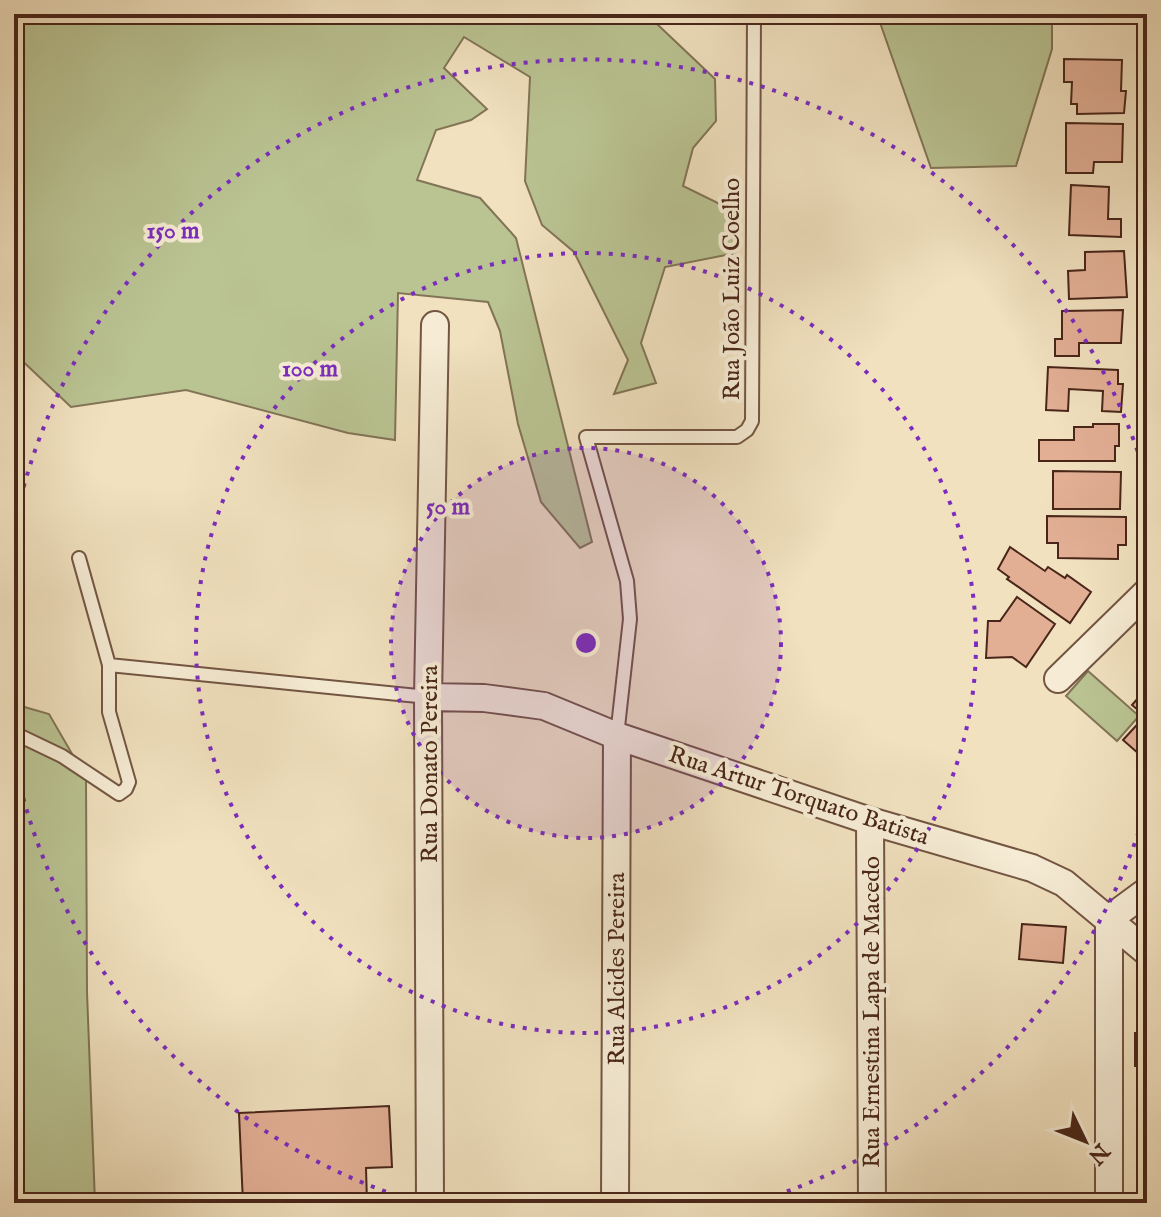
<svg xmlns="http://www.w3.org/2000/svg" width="1161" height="1217" font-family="'IM FELL English',serif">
<rect width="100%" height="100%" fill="#f1e1bf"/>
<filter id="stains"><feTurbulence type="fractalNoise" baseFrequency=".0025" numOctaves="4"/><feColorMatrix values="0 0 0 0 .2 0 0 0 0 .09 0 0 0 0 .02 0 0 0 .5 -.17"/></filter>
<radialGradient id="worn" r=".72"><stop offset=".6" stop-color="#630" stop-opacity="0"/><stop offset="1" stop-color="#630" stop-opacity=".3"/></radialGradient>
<path fill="#bac392" stroke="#827456" stroke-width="2" d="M 14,14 L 662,14 L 657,24 L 715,79 L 716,121 L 693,148 L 683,186 L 730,209 L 736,253 L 665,267 L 641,343 L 656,383 L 614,394 L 628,360 L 574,252 L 542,225 L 525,181 L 530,77 L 464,37 L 444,68 L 487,109 L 471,120 L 436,130 L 417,180 L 480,198 L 516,238 L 592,542 L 580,548 L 541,502 L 518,424 L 500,331 L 488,302 L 398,293 L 395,440 L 348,433 L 186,390 L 71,407 L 14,353 Z
M 877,14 L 1052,14 L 1052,49 L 1016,166 L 931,168 Z
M 1088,671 L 1139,716 L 1117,741 L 1066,696 Z
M 14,704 L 49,714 L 86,778 L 87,992 L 95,1203 L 14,1203 Z"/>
<path fill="#e2af95" stroke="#492619" stroke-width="2" d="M 1064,59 L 1122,60 L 1121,91 L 1126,91 L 1124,113 L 1077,114 L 1077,104 L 1071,104 L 1072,82 L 1064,82 Z
M 1066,123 L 1123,124 L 1122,162 L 1094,162 L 1093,173 L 1066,173 Z
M 1071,185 L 1109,187 L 1108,219 L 1121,219 L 1121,237 L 1069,235 Z
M 1124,251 L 1127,297 L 1069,299 L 1068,271 L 1085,270 L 1085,252 Z
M 1123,310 L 1121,343 L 1079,343 L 1079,356 L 1055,356 L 1055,339 L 1062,339 L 1062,311 Z
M 1048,367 L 1118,370 L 1118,384 L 1123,384 L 1121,412 L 1102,411 L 1103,391 L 1069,389 L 1068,411 L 1046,410 Z
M 1093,424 L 1119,424 L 1119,446 L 1115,446 L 1115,461 L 1039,461 L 1039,440 L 1074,440 L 1074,427 L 1093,427 Z
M 1053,471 L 1121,472 L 1120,509 L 1053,509 Z
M 1047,516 L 1126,517 L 1126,545 L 1118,545 L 1118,559 L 1058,558 L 1058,543 L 1047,543 Z
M 1010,547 L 1045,571 L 1048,567 L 1065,578 L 1067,575 L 1091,592 L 1070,623 L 1007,579 L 1009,577 L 998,569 Z
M 1017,597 L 1055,624 L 1026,667 L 1012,657 L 986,658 L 988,621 L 1000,621 Z
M 1147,688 L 1147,761 L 1123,740 L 1145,716 L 1132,705 Z
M 1022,924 L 1066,927 L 1063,963 L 1019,959 Z
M 1135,1033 L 1147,1033 L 1147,1066 L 1135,1066 Z
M 389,1106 L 392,1167 L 366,1168 L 367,1203 L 243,1203 L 239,1113 Z"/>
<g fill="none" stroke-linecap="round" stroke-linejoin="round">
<g stroke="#735542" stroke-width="16">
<path id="lane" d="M 109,665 L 428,697
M 14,733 L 62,756 L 119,794 L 126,789 L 129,782 L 109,712 L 109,665 L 79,558
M 617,736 L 630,619 L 627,581 L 586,437 L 737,437 L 747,430 L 752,421 L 754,14"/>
</g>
<g stroke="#735542" stroke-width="30">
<path id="street" d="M 1058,679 L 1147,592
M 428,697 L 484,698 L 544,706 L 617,736 L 870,821 L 1032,868 L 1064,883 L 1147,952
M 870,821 L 872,1203
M 430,1203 L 428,697 L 435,325
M 615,1203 L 617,736
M 1109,1203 L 1109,919 L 1147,891"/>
</g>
<use href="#lane" stroke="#f6ecd5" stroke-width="12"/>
<use href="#street" stroke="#f6ecd5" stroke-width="26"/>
</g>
<circle cx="586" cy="643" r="195" fill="#7b2cbf" fill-opacity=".12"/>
<g fill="none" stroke="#7b2cbf" stroke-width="4" stroke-dasharray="4 8">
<circle cx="586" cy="643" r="195"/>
<circle cx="586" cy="643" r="390"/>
<path d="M1146 809A584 584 0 0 1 752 1203M420 1203A584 584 0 0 1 15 764M15 522A584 584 0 0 1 1146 477"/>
</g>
<g text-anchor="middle" stroke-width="8" stroke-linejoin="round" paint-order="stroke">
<g font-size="24" fill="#492619" stroke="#f6ecd5">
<text transform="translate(731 289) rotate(-90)" y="8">Rua João Luiz Coelho</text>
<text transform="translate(429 764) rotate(-90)" y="8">Rua Donato Pereira</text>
<text transform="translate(799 795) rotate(18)" y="8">Rua Artur Torquato Batista</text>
<text transform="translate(616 969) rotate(-90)" y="8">Rua Alcides Pereira</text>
<text transform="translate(871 1012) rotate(-90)" y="8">Rua Ernestina Lapa de Macedo</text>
</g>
</g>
<circle cx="586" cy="643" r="12" fill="#7b2cbf" stroke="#f6ecd5" stroke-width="4"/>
<g font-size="24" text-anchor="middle" font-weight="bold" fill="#7b2cbf" stroke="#f6ecd5" stroke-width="8" stroke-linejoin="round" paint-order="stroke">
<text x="173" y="238">150 m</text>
<text x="310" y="376">100 m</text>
<text x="448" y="514">50 m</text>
</g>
<rect width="1161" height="1217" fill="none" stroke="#f1e1bf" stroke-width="48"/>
<rect x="16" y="16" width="1129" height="1185" fill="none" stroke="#492619" stroke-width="4"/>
<rect x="24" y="24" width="1113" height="1169" fill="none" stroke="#492619" stroke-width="2"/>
<g transform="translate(1085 1141) rotate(133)" stroke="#f6ecd5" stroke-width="6" paint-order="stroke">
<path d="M0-6L14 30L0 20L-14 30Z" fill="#492619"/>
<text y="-12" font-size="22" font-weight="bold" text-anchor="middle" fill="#492619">N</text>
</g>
<rect width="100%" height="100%" filter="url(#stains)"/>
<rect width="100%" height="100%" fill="url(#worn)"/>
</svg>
